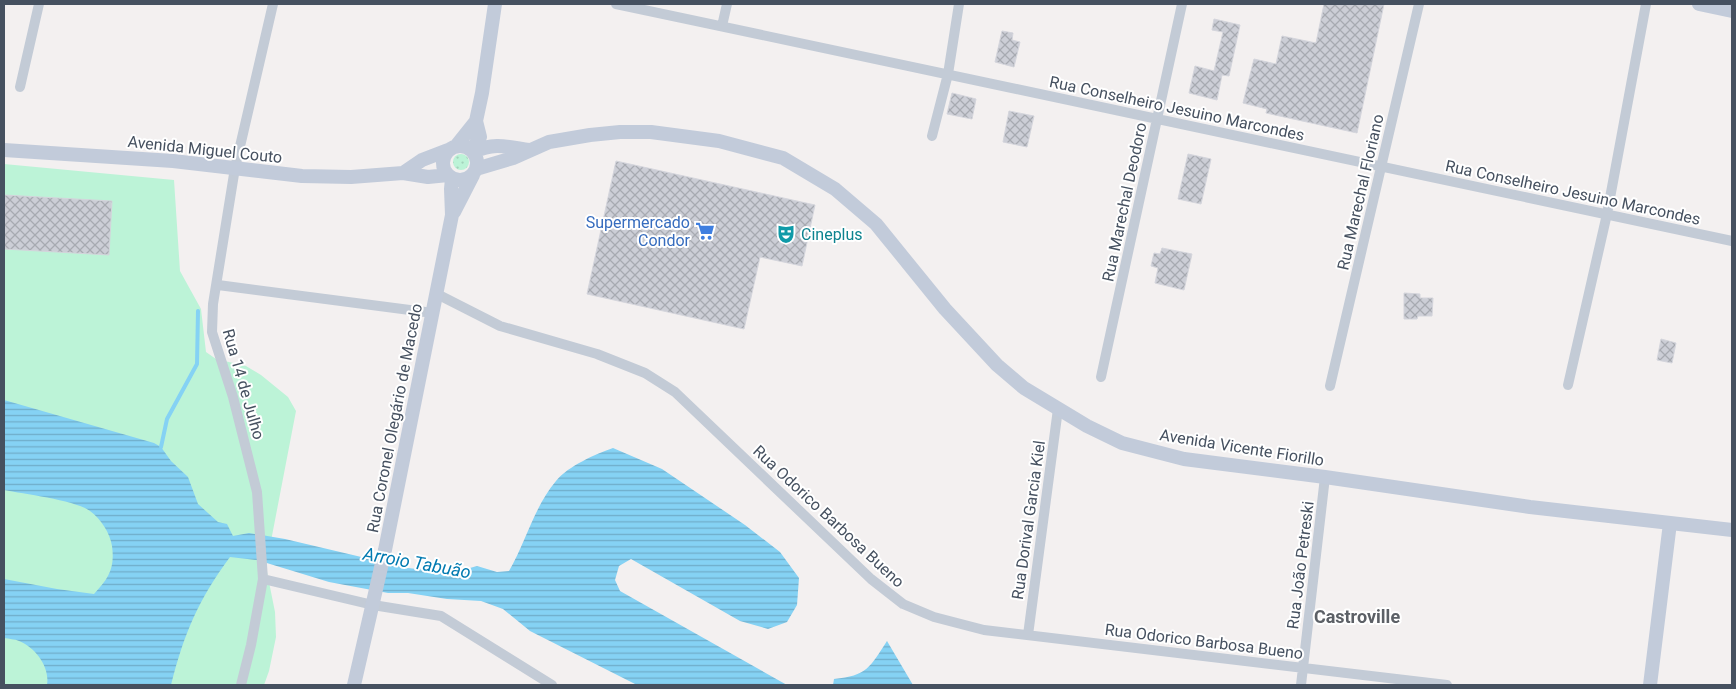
<svg xmlns="http://www.w3.org/2000/svg" width="1736" height="689" font-family="Roboto,sans-serif">
<defs>
<pattern id="grass-dots" width="8" height="8" patternUnits="userSpaceOnUse" patternTransform="scale(1.25)"><rect width="8" height="8" fill="#bcf3d7"/><path d="M2 2h.1M6 6h.1" fill="none" stroke="#a3d2bb" stroke-width="1.8" stroke-linecap="round"/></pattern>
<pattern id="water-rules" width="6" height="5" patternUnits="userSpaceOnUse" patternTransform="scale(1.25)"><rect width="6" height="5" fill="#85d2f4"/><path d="M0 2.5h6" fill="none" stroke="#6fadc9"/></pattern>
<pattern id="building-cross-hatch" width="8" height="8" patternUnits="userSpaceOnUse" patternTransform="scale(1.25)"><rect width="8" height="8" fill="#ccced6"/><path d="M0 0l8 8M0 8l8-8" fill="none" stroke="#a7aab1"/></pattern>
</defs>
<rect width="100%" height="100%" fill="#f3f0f0"/>
<path fill="url(#grass-dots)" d="M453 162a8 8 0 1 1 16 0a8 8 0 1 1-16 0Z"/>
<path fill="#bcf3d7" d="M 4,164 L 174,180 L 180,271 L 201,309 L 206,352 L 216,359 L 246,366 L 261,375 L 288,397 L 296,411 L 266,567 L 275,612 L 276,637 L 269,671 L 264,685 L 4,685 Z"/>
<path fill="url(#water-rules)" d="M 4,400 L 154,443 L 161,447 L 171,461 L 188,477 L 198,504 L 218,522 L 227,524 L 233,536 L 249,533 L 285,539 L 408,568 L 452,573 L 477,566 L 497,572 L 509,571 C 526,542 534,507 556,481 C 568,466 596,454 613,448 L 662,469 L 745,525 L 780,552 L 799,578 L 797,605 L 787,622 L 768,629 L 740,621 L 631,559 L 619,566 L 615,580 L 620,591 L 787,685 L 637,685 L 530,631 L 503,609 L 481,601 L 447,599 L 408,593 L 388,593 L 329,582 L 257,560 L 230,557 C 198,600 184,634 171,685 L 47,685 C 50,667 36,648 19,641 C 15,639 9,639 4,638 L 4,579 L 57,589 L 94,594 C 109,578 115,568 112,546 C 110,533 101,519 90,511 C 75,500 24,494 4,490 Z
M 887,641 L 913,685 L 833,685 L 834,679 C 867,676 870,667 887,641 Z"/>
<g fill="none" stroke-linecap="round" stroke-linejoin="round">
<path stroke="#85d2f4" stroke-width="4" d="M 161,447 L 167,419 L 197,364 L 198,311"/>
</g>
<path fill="url(#building-cross-hatch)" stroke="#d4d5dc" d="M 1324,4 L 1384,4 L 1357,133 L 1266,113 L 1267,109 L 1243,103 L 1254,59 L 1276,64 L 1282,36 L 1316,43 Z
M 1214,19 L 1240,25 L 1229,76 L 1222,75 L 1217,100 L 1189,93 L 1195,66 L 1214,71 L 1223,32 L 1212,30 Z
M 1002,31 L 1013,33 L 1012,40 L 1020,42 L 1014,67 L 995,62 Z
M 952,93 L 976,99 L 972,119 L 947,114 Z
M 1009,111 L 1034,116 L 1027,147 L 1003,142 Z
M 1188,154 L 1211,159 L 1201,204 L 1178,199 Z
M 616,161 L 815,205 L 802,266 L 760,257 L 744,329 L 587,294 Z
M 4,195 L 112,201 L 109,255 L 4,249 Z
M 1162,248 L 1192,254 L 1184,290 L 1155,283 L 1158,268 L 1151,266 L 1154,253 L 1160,254 Z
M 1404,293 L 1420,294 L 1420,298 L 1433,298 L 1432,316 L 1418,316 L 1417,319 L 1404,319 Z
M 1661,339 L 1676,343 L 1672,363 L 1657,360 Z"/>
<g fill="none" stroke-linecap="round" stroke-linejoin="round">
<path stroke="#c3cbd6" stroke-width="10" d="M 616,4 L 1732,241
M 722,26 L 727,4
M 20,87 L 39,4
M 932,136 L 948,74 L 959,4
M 218,285 L 433,313
M 437,294 L 500,326 L 597,354 L 645,373 L 675,392 L 871,579 L 903,604 L 934,617 L 984,630 L 1447,685
M 1101,377 L 1182,4
M 1568,385 L 1607,214 L 1646,4
M 1330,386 L 1419,4
M 263,579 L 257,492 L 233,397 L 212,332 L 213,304 L 235,168 L 273,4
M 1028,635 L 1058,409
M 241,685 L 251,645 L 263,579 L 373,605 L 441,616 L 552,685
M 1301,685 L 1325,477"/>
<path stroke="#c2cbda" stroke-width="14" d="M 1699,4 L 1732,11
M 476,121 L 482,93 L 495,4
M443 163a17 17 0 1 1 34 0a17 17 0 1 1-34 0Z
M 456,146 L 476,121
M 4,150 L 173,161 L 302,176 L 351,177 L 403,173 L 428,177 L 448,175
M 472,150 L 480,137 L 476,121
M 474,152 C 494,142 508,147 529,150
M 476,169 L 513,158 L 549,142 L 590,135 L 620,132 L 651,132 L 719,141 L 783,158 L 835,189 L 876,224 L 945,309 L 997,365 L 1024,388 L 1087,426 L 1122,443 L 1184,459 L 1325,477 L 1530,507 L 1732,530
M 403,173 L 422,160 L 448,150
M 454,212 L 473,175
M 354,685 L 385,550 L 452,215 L 451,189 L 452,179
M 1650,685 L 1670,523"/>
</g>
<defs>
<g id="supermarket-bare" transform="scale(1.5)"><path d="M-6-5.5h2.5l.6 2H6L4.5 2H-2.5L-4.4-4H-6ZM-1.5 3.2a1.3 1.3 0 1 0 .1 0ZM3 3.2a1.3 1.3 0 1 0 .1 0Z" fill="#3f7fe0" stroke="#fff" stroke-width="2.5" paint-order="stroke"/></g>
<g id="theatre-bare" transform="scale(1.5)"><path d="M-5-5.5Q0-4 5-5.5V0Q5 5 0 6Q-5 5-5 0ZM-3.3-2.5H-1v1.5H-3.3ZM1-2.5H3.3v1.5H1ZM-2.8 1Q0 5.5 2.8 1Z" fill="#0f9aa8" stroke="#fff" stroke-width="2.5" paint-order="stroke"/></g>
</defs>
<g fill-rule="evenodd">
<use href="#supermarket-bare" x="705" y="231"/>
<use href="#theatre-bare" x="786" y="234"/>
</g>
<g text-anchor="middle" stroke-width="4" stroke-linejoin="round" paint-order="stroke">
<g font-size="16" fill="#465160" stroke="#fff">
<text transform="translate(1177 108) rotate(12)" y="6">Rua Conselheiro Jesuino Marcondes</text>
<text transform="translate(205 149) rotate(6)" y="6">Avenida Miguel Couto</text>
<text transform="translate(1360 192) rotate(-77)" y="6">Rua Marechal Floriano</text>
<text transform="translate(1573 192) rotate(12)" y="6">Rua Conselheiro Jesuino Marcondes</text>
<text transform="translate(1124 202) rotate(-78)" y="6">Rua Marechal Deodoro</text>
<text transform="translate(244 384) rotate(74)" y="6">Rua 14 de Julho</text>
<text transform="translate(394 418) rotate(-79)" y="6">Rua Coronel Olegário de Macedo</text>
<text transform="translate(1242 447) rotate(9)" y="6">Avenida Vicente Fiorillo</text>
<text transform="translate(829 516) rotate(43)" y="6">Rua Odorico Barbosa Bueno</text>
<text transform="translate(1028 520) rotate(-82)" y="6">Rua Dorival Garcia Kiel</text>
<text transform="translate(1300 565) rotate(-83)" y="6">Rua João Petreski</text>
<text transform="translate(1204 641) rotate(7)" y="6">Rua Odorico Barbosa Bueno</text>
</g>
<g font-size="16" fill="#366cbe" stroke="#fff" text-anchor="end">
<text x="690" y="228">Supermercado<tspan x="690" dy="18">Condor</tspan></text>
</g>
<g font-size="16" fill="#0d838f" stroke="#fff" text-anchor="start">
<text x="801" y="240">Cineplus</text>
</g>
<g font-size="18" font-style="italic" fill="#017ab1" stroke="#fff">
<text transform="translate(417 563) rotate(10)" y="6">Arroio Tabuão</text>
</g>
<g font-size="18" font-weight="bold" fill="#5c6066" stroke="#fff">
<text x="1357" y="623">Castroville</text>
</g>
</g>
<rect width="1736" height="689" fill="none" stroke="#465160" stroke-width="10"/>
</svg>
